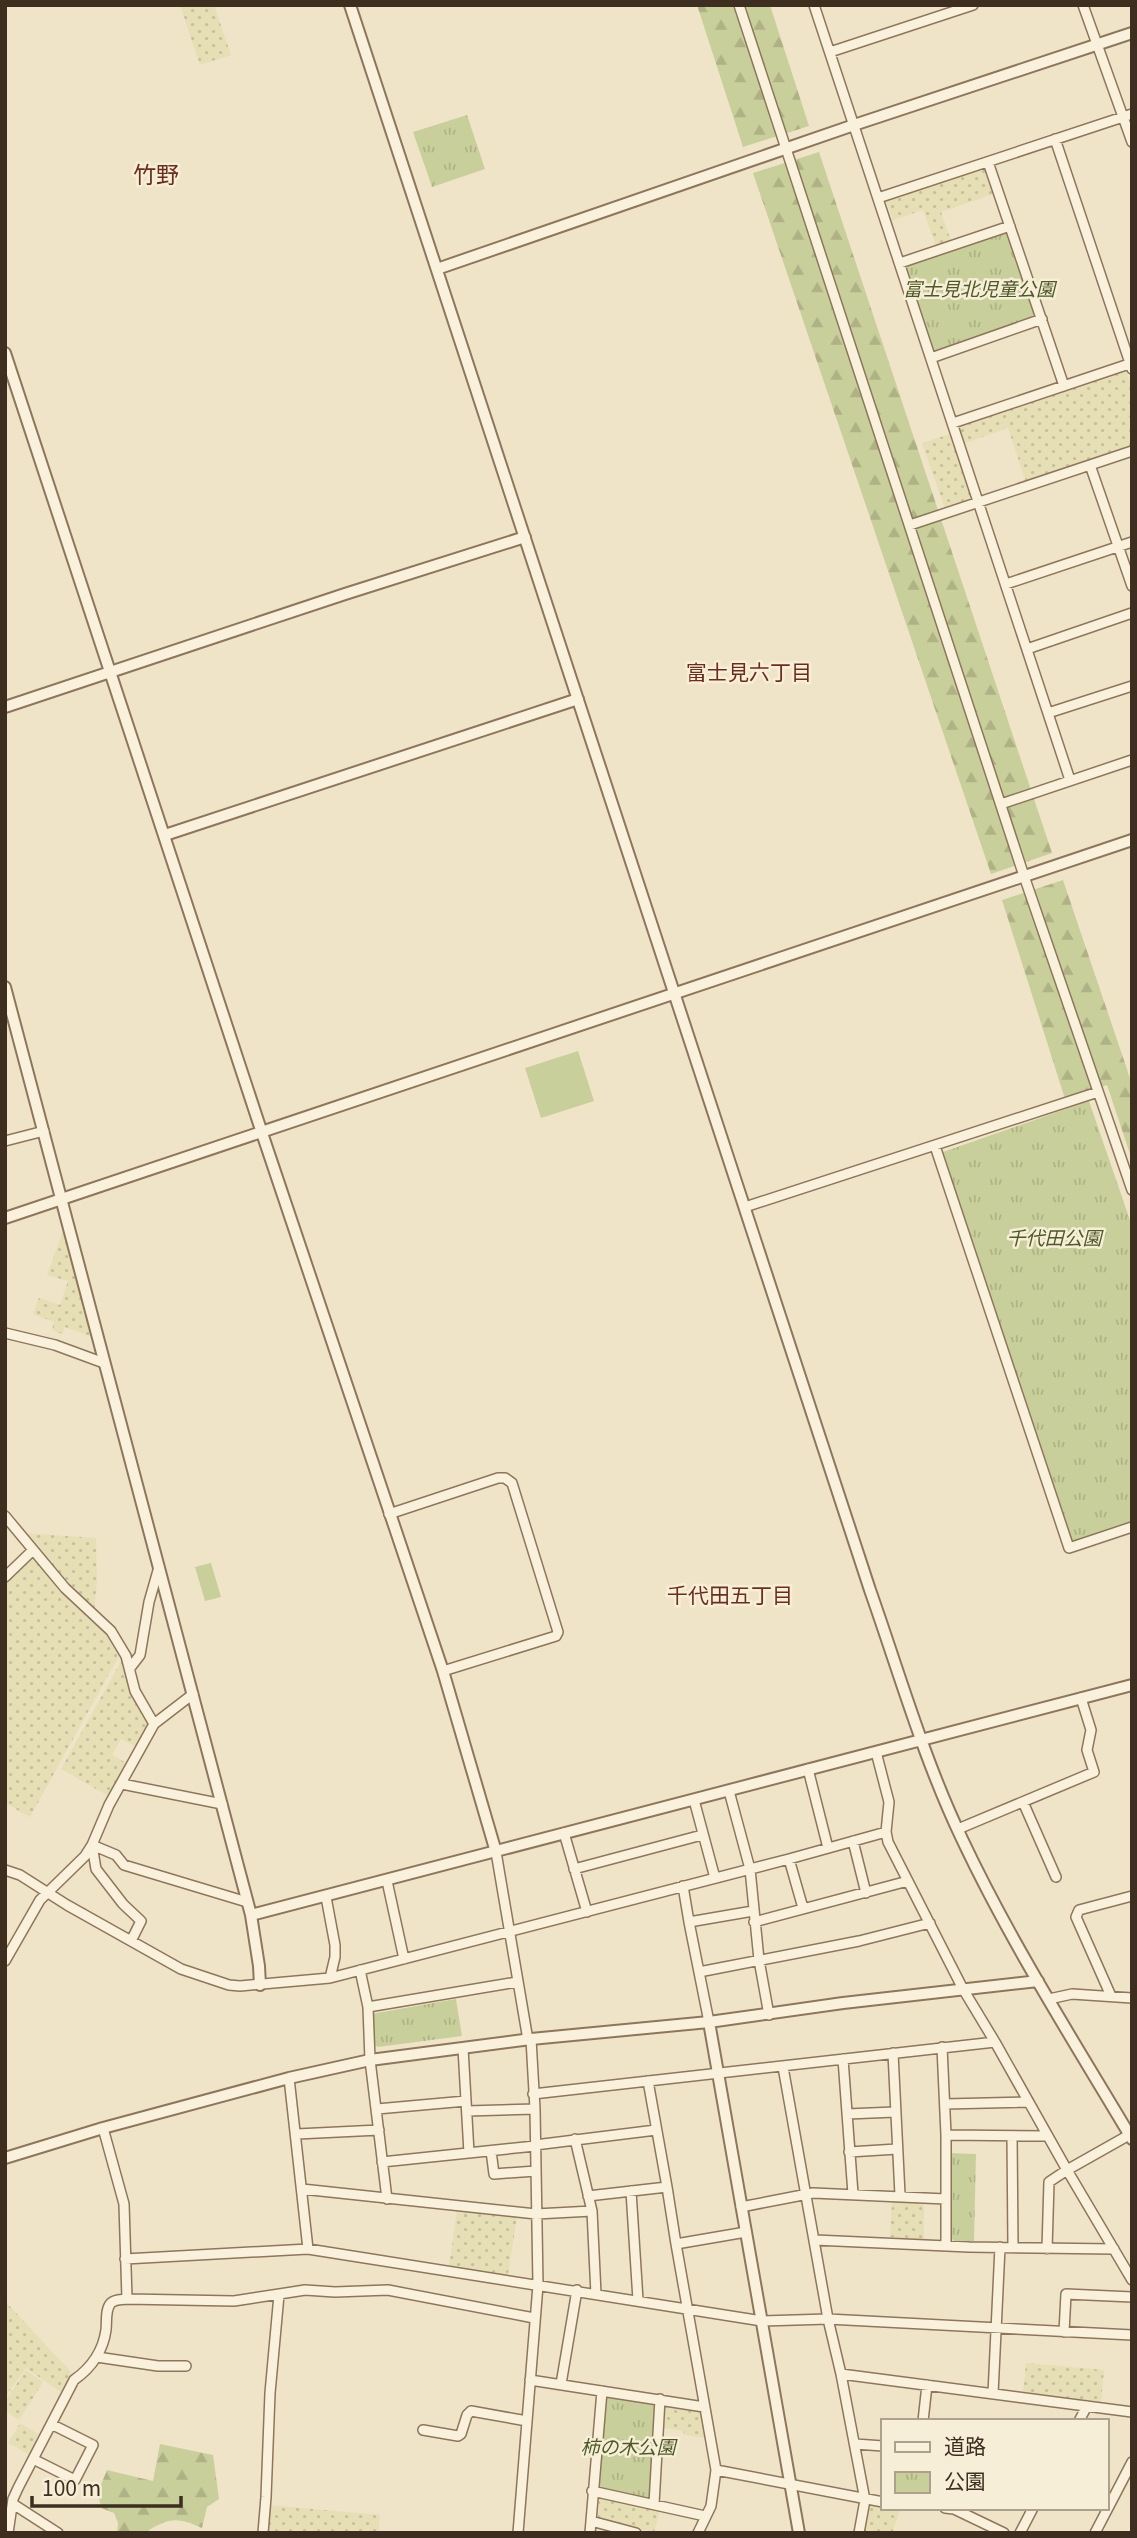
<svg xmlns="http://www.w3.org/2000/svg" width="1137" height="2538" font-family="Georgia,'Noto Sans JP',serif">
<defs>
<pattern id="farmland-dots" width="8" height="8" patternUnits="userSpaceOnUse" patternTransform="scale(1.75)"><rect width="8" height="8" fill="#e6deb5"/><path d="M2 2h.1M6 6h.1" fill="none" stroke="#c6bf9b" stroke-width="1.8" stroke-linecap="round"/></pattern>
<pattern id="forest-firs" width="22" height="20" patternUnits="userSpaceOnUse" patternTransform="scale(1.75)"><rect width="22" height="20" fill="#c9cf9b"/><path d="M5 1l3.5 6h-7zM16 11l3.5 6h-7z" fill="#aeb285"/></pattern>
<pattern id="park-tufts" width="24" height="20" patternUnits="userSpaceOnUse" patternTransform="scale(1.75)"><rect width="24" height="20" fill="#c9cf9b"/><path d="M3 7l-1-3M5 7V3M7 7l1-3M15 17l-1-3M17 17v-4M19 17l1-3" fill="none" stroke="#aeb285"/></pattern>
</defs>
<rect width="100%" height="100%" fill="#f0e4c8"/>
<path fill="url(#farmland-dots)" d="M 180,5 L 214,5 L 231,55 L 200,65 Z
M 985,168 L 994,194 L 941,212 L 951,241 L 936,246 L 923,210 L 893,220 L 886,201 Z
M 1126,370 L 1132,388 L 1132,447 L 1026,482 L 1008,428 L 965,443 L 959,426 Z
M 950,434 L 972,500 L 945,509 L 922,443 Z
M 65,1226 L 93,1337 L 65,1327 L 62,1334 L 52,1330 L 54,1322 L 33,1314 L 39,1298 L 60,1305 L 68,1281 L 47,1275 Z
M 22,1533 L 96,1538 L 97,1582 L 94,1612 L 65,1585 Z
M 31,1558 L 37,1559 L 108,1630 L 121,1652 L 30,1817 L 5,1803 L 5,1585 Z
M 123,1658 L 149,1724 L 137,1747 L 121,1739 L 112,1755 L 128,1764 L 110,1797 L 61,1769 Z
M 892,2200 L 924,2202 L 924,2240 L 890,2237 Z
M 457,2211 L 517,2217 L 508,2275 L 449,2266 Z
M 5,2301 L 71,2372 L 62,2393 L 26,2368 L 5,2397 Z
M 1026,2363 L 1104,2370 L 1101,2402 L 1023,2392 Z
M 26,2370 L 43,2382 L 19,2420 L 5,2411 L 5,2401 Z
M 666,2406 L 697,2411 L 701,2413 L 705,2438 L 684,2435 L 683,2431 L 663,2428 Z
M 20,2423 L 38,2434 L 30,2455 L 8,2443 Z
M 599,2497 L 660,2510 L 654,2532 L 598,2520 Z
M 870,2504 L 883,2505 L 883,2508 L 901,2508 L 892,2533 L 862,2533 L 867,2507 Z
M 269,2505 L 380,2515 L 378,2533 L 266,2533 Z"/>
<path fill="#c9cf9b" d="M 578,1051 L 594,1101 L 541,1118 L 525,1068 Z
M 211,1563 L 221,1597 L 205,1601 L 195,1567 Z"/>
<path fill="url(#forest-firs)" d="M 697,5 L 770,5 L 809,126 L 743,147 Z
M 819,152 L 1052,853 L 991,874 L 753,173 Z
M 1063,880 L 1132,1084 L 1132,1160 L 1107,1085 L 1065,1099 L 1002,900 Z
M 160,2444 L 213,2455 L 219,2499 L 207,2507 L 202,2528 C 178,2518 172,2517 149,2530 L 149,2533 L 117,2533 L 118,2523 L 114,2513 L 101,2508 L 98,2492 L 107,2470 L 153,2481 Z"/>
<path fill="url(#park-tufts)" d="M 467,115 L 485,169 L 432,187 L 413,132 Z
M 1010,226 L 1042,319 L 931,358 L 900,264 Z
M 1089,1101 L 1132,1226 L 1132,1522 L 1072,1543 L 943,1152 Z
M 456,1999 L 462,2036 L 378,2047 L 375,2045 L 371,2014 Z
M 950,2153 L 976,2154 L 974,2241 L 954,2241 L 950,2237 Z
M 608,2397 L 655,2404 L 657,2406 L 650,2499 L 648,2500 L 600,2490 L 598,2487 L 606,2398 Z"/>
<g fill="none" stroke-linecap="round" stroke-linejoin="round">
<g stroke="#8d765c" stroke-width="12">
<path id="minor" d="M 739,5 L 1024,876 L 1132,1190
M 814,5 L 1070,780
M 1083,5 L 1132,142
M 830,52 L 973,5
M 1055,139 L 1132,369
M 988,162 L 1064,386
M 878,198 L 1132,114
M 900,263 L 1010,226
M 931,358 L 1042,319
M 953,423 L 1132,363
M 1090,465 L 1132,586
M 910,525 L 1132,451
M 1006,584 L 1132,542
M 1027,649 L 1132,613
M 1048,713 L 1132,686
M 1001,804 L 1132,760
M 5,1141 L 44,1131
M 935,1146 L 1069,1548 L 1132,1527
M 745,1207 L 1098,1092
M 5,1333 L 55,1345 L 104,1363
M 389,1514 L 498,1478 L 505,1478 L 512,1483 L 558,1632 L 556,1636 L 443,1671
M 5,1516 L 65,1588 L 111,1631 L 126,1656 L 135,1691 L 154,1724
M 5,1577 L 33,1550
M 130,1668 L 140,1655 L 149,1602 L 159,1567
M 876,1752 L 889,1802 L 886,1832 L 888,1842 L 963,1989 L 995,2042 L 1067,2170 L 1129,2135
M 808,1769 L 828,1848
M 122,1784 L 222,1804
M 729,1791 L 750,1869 L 759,1960 L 769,2015
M 694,1800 L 715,1878
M 1023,1802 L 1056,1877
M 958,1829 L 1094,1772 L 1087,1750 L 1091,1730 L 1081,1698
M 564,1833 L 587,1912
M 853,1841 L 866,1893
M 92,1845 L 116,1855 L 124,1865 L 247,1902
M 92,1845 L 96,1869 L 123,1904 L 141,1921 L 131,1941
M 496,1852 L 528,2040
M 789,1859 L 886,1832
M 574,1869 L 702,1835
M 5,1870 L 20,1875 L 67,1905 L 181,1969 L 229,1985 L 240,1986 L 330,1978 L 789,1859 L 803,1908
M 387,1881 L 404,1959
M 683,1886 L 689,1922 L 753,1911
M 326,1897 L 335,1945 L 335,1957 L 330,1978
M 689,1922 L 699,1972
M 754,1922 L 908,1881
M 5,1961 L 40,1900 L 85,1856 L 92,1845 L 109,1805 L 154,1724 L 193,1694
M 360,1970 L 368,2007 L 370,2060 L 387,2199
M 1111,1996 L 1076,1917 L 1079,1910 L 1132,1896
M 1049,1999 L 1072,1994 L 1132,1998
M 368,2007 L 517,1982
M 709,2022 L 699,1972 L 859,1941 L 930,1923
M 942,2047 L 946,2135 L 946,2246
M 463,2048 L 469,2153
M 893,2053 L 900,2195
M 843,2059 L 853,2194
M 783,2067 L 828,2319 L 841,2374 L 865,2500 L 859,2533
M 289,2078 L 308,2249
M 533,2094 L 995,2042
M 945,2104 L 1028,2102
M 377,2109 L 466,2101
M 467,2111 L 535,2109
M 847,2114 L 895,2112
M 103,2128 L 124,2204 L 127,2299 L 234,2301 L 305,2290 L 335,2292 L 388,2290 L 534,2318
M 297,2134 L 379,2130
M 946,2135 L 1048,2136
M 1012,2136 L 1013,2246
M 575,2139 L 592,2211 L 596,2294
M 535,2145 L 656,2130
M 491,2151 L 494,2174 L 536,2171
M 849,2152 L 897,2149
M 382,2162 L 535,2146
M 667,2187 L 676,2244
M 302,2189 L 536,2214 L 592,2211
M 631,2191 L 638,2300
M 588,2196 L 667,2187 L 648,2081
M 741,2207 L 813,2193 L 946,2199
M 815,2240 L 969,2247 L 1114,2249
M 1047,2249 L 1049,2182 L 1067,2170 L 1132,2280
M 125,2259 L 308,2249 L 762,2321 L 828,2319 L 1132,2335
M 1064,2332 L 1066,2294 L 1132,2297
M 97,2357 L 158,2366 L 186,2366
M 841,2374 L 1132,2412
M 530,2380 L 704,2407
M 561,2384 L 577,2290
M 993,2394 L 1000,2247
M 923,2421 L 927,2385
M 1079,2421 L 1087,2406
M 423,2430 L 458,2436 L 461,2434 L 467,2415 L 471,2411 L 527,2421
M 855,2444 L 883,2446
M 33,2459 L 75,2480 L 93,2445 L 53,2425
M 716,2470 L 883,2502
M 592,2491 L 705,2516
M 13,2504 L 58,2533
M 654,2504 L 660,2399
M 945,2508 L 954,2509 L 1004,2533
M 591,2521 L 636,2533
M 8,2533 L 13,2499 L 18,2488 L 74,2380 C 91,2368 103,2351 106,2330 C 107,2322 105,2309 111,2303 C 115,2299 122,2300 127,2299
M 263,2533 L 266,2497 L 270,2393 L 279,2295
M 518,2533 L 538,2285 L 535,2109 L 531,2039
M 590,2533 L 602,2391
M 698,2533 L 711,2506 L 716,2470 L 676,2244 L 746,2232
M 1020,2533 L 1033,2508
M 1095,2533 L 1132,2462"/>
</g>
<g stroke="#8d765c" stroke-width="14">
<path id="tertiary" d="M 350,5 L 870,1590 C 899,1672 924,1760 962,1839 C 1011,1943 1073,2040 1132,2139
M 437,269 L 854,125 L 1132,33
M 5,353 L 262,1133 L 443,1671 L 496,1852
M 5,707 L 345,594 L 525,537
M 165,835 L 578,699
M 5,987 L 251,1915 L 259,1966 L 260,1985
M 5,1218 L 1132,840
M 251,1915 L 1132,1685
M 709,2022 L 799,2533
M 5,2158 L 103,2128 L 289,2078 L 370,2060 L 531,2039 L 709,2022 L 843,2003 L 1038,1981"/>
</g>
<use href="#minor" stroke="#faf1dc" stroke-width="9"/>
<use href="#tertiary" stroke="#faf1dc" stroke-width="10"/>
</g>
<g text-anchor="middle" stroke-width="5" stroke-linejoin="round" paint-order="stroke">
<g font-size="19" font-style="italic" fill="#4d5a26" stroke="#f7eed8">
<text x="979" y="296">富士見北児童公園</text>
<text x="1054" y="1245">千代田公園</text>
<text x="628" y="2454">柿の木公園</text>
</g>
<g font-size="21" fill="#6b2e1e" stroke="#f7eed8">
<text x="749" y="680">富士見六丁目</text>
<text x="730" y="1603">千代田五丁目</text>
</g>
<g font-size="23" fill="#6b2e1e" stroke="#f7eed8">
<text x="156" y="183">竹野</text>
</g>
</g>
<rect width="1137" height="2538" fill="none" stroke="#3d2e20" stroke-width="14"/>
<rect x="881" y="2419" width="228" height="91" fill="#f7eed8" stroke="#ada18e" stroke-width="2"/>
<rect x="895" y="2442" width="35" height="10" fill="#faf1dc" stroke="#ada18e" stroke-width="2"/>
<text x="944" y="2454" font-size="21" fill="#3d2e20">道路</text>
<rect x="895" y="2472" width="35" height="21" fill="url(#park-tufts)" stroke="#ada18e" stroke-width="2"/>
<text x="944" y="2489" font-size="21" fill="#3d2e20">公園</text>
<path d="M32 2496v10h149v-10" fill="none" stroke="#3d2e20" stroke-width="3.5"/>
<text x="42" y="2496" font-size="21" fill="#3d2e20" stroke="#f7eed8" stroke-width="5" paint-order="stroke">100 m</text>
</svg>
